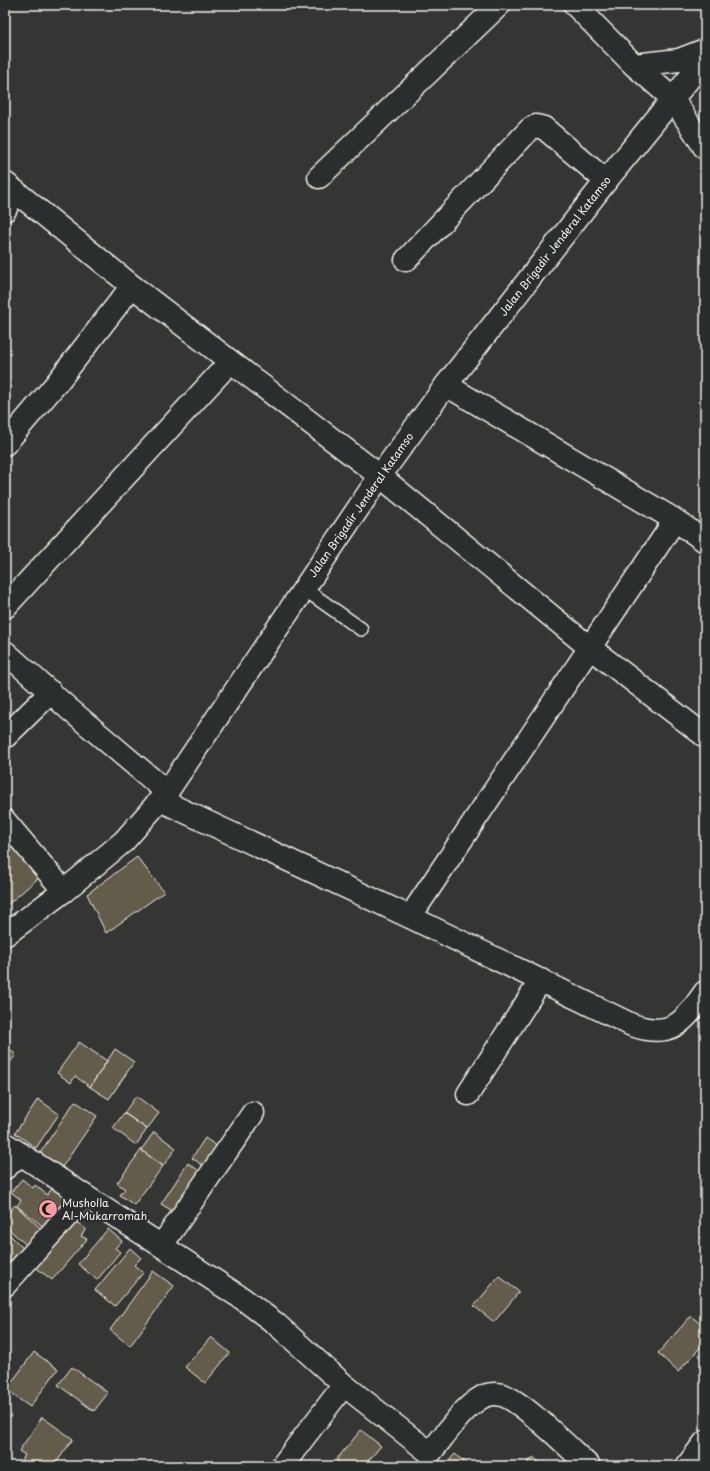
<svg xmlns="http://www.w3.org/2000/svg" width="710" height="1471" font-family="'Playpen Sans',sans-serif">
<rect width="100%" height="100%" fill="#353634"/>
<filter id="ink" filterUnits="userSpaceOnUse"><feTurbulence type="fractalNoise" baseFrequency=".025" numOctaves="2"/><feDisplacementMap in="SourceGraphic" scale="8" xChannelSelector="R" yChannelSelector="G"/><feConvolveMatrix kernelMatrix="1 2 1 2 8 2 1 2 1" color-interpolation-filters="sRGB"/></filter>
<g filter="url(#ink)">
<path fill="#635c4c" stroke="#f4f1e8" d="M 5,829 L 44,873 L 5,907 Z
M 137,857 L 164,892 L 106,933 L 87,894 Z
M 79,1042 L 107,1061 L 90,1087 L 75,1076 L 71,1083 L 57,1073 Z
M 5,1045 L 16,1055 L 5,1068 Z
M 115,1049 L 134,1062 L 109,1099 L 90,1087 Z
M 136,1096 L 159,1113 L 147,1129 L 124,1113 Z
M 38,1099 L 59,1114 L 36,1148 L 15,1133 Z
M 75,1101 L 97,1116 L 62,1167 L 40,1153 Z
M 124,1113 L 147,1129 L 136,1145 L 113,1128 Z
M 154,1132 L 176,1148 L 163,1166 L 141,1150 Z
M 205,1138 L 221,1149 L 208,1169 L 192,1158 Z
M 141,1150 L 163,1166 L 134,1205 L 120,1195 L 125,1189 L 117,1183 Z
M 188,1163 L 205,1175 L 179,1215 L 161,1204 Z
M 22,1179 L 33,1188 L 35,1185 L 47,1195 L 54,1186 L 74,1202 L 50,1232 L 17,1206 L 21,1200 L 11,1192 Z
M 15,1205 L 47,1234 L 32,1250 L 5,1226 L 5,1216 Z
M 71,1218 L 86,1229 L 81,1236 L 87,1239 L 52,1280 L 30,1263 Z
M 108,1229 L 122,1241 L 115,1248 L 120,1252 L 97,1280 L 78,1264 Z
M 5,1230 L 27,1252 L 5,1274 Z
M 130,1248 L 141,1258 L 134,1265 L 143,1273 L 115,1306 L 95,1290 Z
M 153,1271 L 174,1286 L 130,1346 L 110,1330 Z
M 499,1276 L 519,1292 L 494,1322 L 474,1306 Z
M 691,1316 L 705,1328 L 705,1342 L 678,1372 L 658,1353 Z
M 211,1337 L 230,1353 L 205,1383 L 185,1367 Z
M 34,1352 L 58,1369 L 30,1407 L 6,1390 Z
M 72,1367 L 108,1393 L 94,1411 L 58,1385 Z
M 42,1417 L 73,1439 L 54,1466 L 28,1466 L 21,1461 L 25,1455 L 19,1451 Z
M 361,1430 L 381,1446 L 364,1466 L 343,1466 L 336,1460 Z
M 455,1454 L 469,1466 L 444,1466 Z
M 533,1457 L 544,1466 L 525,1466 Z"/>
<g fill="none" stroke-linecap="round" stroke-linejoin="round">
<g stroke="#f4f1e8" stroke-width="16">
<path id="lane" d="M 303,588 L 361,629"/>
</g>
<g stroke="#f4f1e8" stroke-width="25">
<path id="street" d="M 673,99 L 705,148
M 319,177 L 499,5
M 5,183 L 132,286 L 380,476 L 589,647 L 705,736
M 5,210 L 15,191
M 406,260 L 530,129 L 536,126 L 544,128 L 606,181
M 446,385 L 675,520 L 705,541
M 5,444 L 56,384 L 132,286
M 5,607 L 230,362
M 5,652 L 69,709 L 167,792
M 5,737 L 51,692
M 160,800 L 410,917 L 632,1025 C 672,1039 684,1022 705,992
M 5,821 L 64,891
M 410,917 L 675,520
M 468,1094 L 541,980
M 5,1144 L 243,1299 L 275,1323 L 344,1385 L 430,1453 C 444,1437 461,1410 479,1399 C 486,1394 494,1393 502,1395 C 523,1401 571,1450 589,1466
M 5,1168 L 21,1154
M 162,1245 L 253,1113
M 5,1285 L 85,1196
M 282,1466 L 344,1385
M 687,1466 L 705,1442"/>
</g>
<g stroke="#f4f1e8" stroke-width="25">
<path id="secondary" d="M 575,5 L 634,65 L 673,99
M 634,65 L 679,60 L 705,50
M 5,935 L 64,891 L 124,841 L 167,792 L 380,476 L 446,385 L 606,181 L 705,59"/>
</g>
<use href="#lane" stroke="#2a2d2e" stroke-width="13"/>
<use href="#street" stroke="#2a2d2e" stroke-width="22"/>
<use href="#secondary" stroke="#2a2d2e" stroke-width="22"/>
</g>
</g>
<defs>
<g id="mosque-disc" transform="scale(1)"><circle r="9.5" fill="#ff9aa2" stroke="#2a2d2e"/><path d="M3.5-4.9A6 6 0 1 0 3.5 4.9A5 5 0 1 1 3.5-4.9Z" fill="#111"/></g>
</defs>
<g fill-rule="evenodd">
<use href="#mosque-disc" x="48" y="1209"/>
</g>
<g text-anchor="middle" stroke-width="4" stroke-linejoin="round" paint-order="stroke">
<g font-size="11" fill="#f4f1e8" stroke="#2a2d2e">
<text transform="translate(555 246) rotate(-52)" y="4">Jalan Brigadir Jenderal Katamso</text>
<text transform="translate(361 505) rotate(-55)" y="4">Jalan Brigadir Jenderal Katamso</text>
</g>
<g font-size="11" fill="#f4f1e8" stroke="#2a2d2e" text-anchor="start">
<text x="62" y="1207">Musholla<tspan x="62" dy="13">Al-Mukarromah</tspan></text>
</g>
</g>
<rect width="710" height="1471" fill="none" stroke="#2a2d2e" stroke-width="20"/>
<rect x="10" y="10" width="690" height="1451" fill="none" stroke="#f4f1e8" stroke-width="1.5" filter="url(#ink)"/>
</svg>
